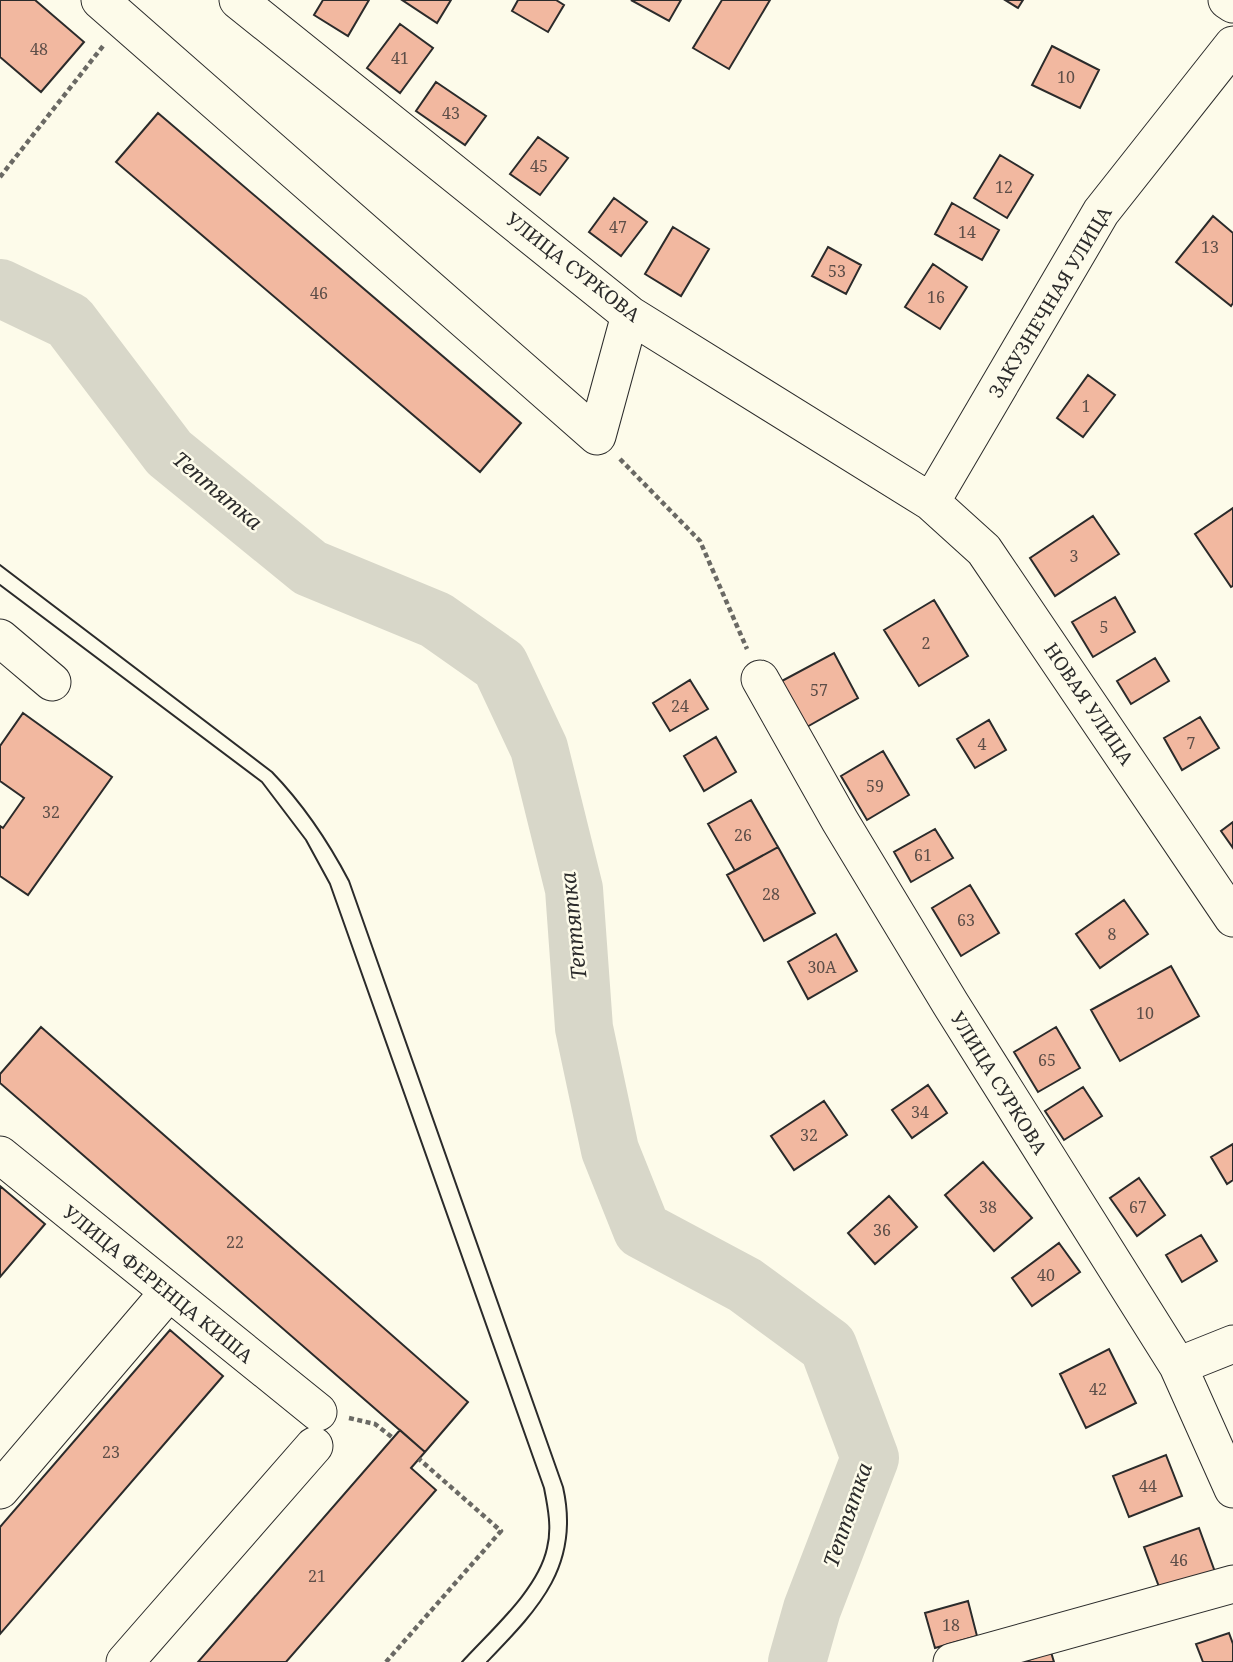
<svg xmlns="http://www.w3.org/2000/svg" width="1233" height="1662" font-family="'Noto Serif',serif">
<rect width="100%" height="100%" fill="#fdfbea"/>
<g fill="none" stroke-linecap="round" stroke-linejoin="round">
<path stroke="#d8d7c9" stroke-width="58" d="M 0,288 L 69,321 L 169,453 L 310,568 L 436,620 L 500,665 L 539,748 L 574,889 L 584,1028 L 610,1150 L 642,1230 L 745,1285 L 828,1346 L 870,1458 L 812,1609 L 797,1662"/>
</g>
<path fill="#f2b8a0" stroke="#2b2b2b" stroke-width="2" d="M 0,0 L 35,0 L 84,42 L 41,92 L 0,57 Z
M 323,0 L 369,0 L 348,36 L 314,15 Z
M 402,0 L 451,0 L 437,23 Z
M 518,0 L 556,0 L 564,5 L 548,32 L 512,11 Z
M 631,0 L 681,0 L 669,21 Z
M 722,0 L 770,0 L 729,69 L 693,48 Z
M 1005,0 L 1023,0 L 1018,8 Z
M 400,24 L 433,48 L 400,93 L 367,68 Z
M 1052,46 L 1099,70 L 1080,108 L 1032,85 Z
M 436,82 L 486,116 L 465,145 L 416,111 Z
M 158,113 L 521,423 L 480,472 L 116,162 Z
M 538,137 L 568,158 L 540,195 L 510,174 Z
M 1000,155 L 1033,175 L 1007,218 L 974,198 Z
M 614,198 L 647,222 L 621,256 L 589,232 Z
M 952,203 L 999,230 L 982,260 L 935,234 Z
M 1213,216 L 1233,233 L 1233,303 L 1231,306 L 1176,262 Z
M 673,227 L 709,249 L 681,296 L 645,274 Z
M 828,247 L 861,265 L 846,294 L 812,276 Z
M 933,264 L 967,287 L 940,329 L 905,307 Z
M 1088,375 L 1115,395 L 1083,437 L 1057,418 Z
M 1233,508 L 1233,586 L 1231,587 L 1195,534 Z
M 1093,516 L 1119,554 L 1055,596 L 1030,558 Z
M 1115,597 L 1135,632 L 1093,657 L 1072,622 Z
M 934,600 L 968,656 L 919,686 L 884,630 Z
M 834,653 L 858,698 L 805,728 L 780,682 Z
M 1155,658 L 1169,681 L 1131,704 L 1117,681 Z
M 690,680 L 708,709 L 670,731 L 653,703 Z
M 23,713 L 112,777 L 28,895 L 0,876 L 0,826 L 3,828 L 24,798 L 0,781 L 0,746 Z
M 1200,717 L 1219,748 L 1182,770 L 1164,738 Z
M 989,720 L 1006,750 L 975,768 L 957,739 Z
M 716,737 L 736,772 L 704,791 L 684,756 Z
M 883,751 L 909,795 L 867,820 L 841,776 Z
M 751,800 L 778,847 L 735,871 L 708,824 Z
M 1233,822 L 1233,848 L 1221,831 Z
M 935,829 L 953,858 L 911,882 L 894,852 Z
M 778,847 L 815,913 L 764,941 L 727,875 Z
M 970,885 L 999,933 L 961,956 L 932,908 Z
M 1124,900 L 1148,934 L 1100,968 L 1076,934 Z
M 836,934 L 857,971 L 808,999 L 788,962 Z
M 1171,966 L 1199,1016 L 1120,1061 L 1091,1010 Z
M 41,1027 L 468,1402 L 425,1452 L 0,1083 L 0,1074 Z
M 1056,1027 L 1080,1068 L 1038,1092 L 1014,1052 Z
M 928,1085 L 947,1113 L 912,1138 L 892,1110 Z
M 1083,1087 L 1102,1116 L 1064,1140 L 1045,1111 Z
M 824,1101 L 847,1135 L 794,1170 L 771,1136 Z
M 1233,1144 L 1233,1180 L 1227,1184 L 1211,1157 Z
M 983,1162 L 1032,1218 L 994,1251 L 945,1195 Z
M 1139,1178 L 1165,1215 L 1137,1236 L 1110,1198 Z
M 0,1186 L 45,1224 L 0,1277 Z
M 889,1196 L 917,1227 L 875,1264 L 848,1233 Z
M 1201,1235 L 1217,1261 L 1182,1282 L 1166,1255 Z
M 1059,1243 L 1080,1272 L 1032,1306 L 1012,1278 Z
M 170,1330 L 223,1376 L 0,1634 L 0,1527 Z
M 1109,1349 L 1136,1403 L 1086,1428 L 1060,1374 Z
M 400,1430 L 425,1452 L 411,1468 L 436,1490 L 286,1662 L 198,1662 Z
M 1166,1455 L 1182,1496 L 1129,1517 L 1113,1476 Z
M 1199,1528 L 1215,1572 L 1161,1592 L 1144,1547 Z
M 968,1601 L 977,1636 L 935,1648 L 925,1613 Z
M 1229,1633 L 1233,1644 L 1233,1662 L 1203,1662 L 1196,1644 Z
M 1051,1652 L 1054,1662 L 1023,1662 Z"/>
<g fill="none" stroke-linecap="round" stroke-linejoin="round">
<g stroke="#2b2b2b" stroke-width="39">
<path id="minor" d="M 100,0 L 597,436 L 630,315
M 238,0 L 630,315 L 931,502 L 984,550 L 1233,918
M 1227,0 L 1233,4
M 931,502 L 1101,212 L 1233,45
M 0,638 L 52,682
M 760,679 L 840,821 L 950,1003 L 1178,1366 L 1233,1489
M 0,1155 L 318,1412
M 1178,1366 L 1233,1344
M 0,1490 L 168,1293
M 125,1662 L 314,1446
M 952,1662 L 1233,1584"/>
</g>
<path stroke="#6a6964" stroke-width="4.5" stroke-dasharray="5 3.5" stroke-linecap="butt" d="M 0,177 L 103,46
M 620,459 L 700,541 L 747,649
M 349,1418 L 375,1424 L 393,1438
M 386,1662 L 501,1531 L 419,1459"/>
<use href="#minor" stroke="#fdfbea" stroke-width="37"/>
<path stroke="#2b2b2b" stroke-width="2" d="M 0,565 L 272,772 C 303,804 328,841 349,881 L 563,1487 C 581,1566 538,1609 487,1662
M 0,585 L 262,782 L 306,840 L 330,884 L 544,1488 C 548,1508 552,1529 547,1548 C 538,1590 490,1631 462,1662"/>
</g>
<g text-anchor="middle" stroke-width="5" stroke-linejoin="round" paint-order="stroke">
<g font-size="16" fill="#5d4e48">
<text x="39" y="55">48</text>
<text x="400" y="64">41</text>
<text x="1066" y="83">10</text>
<text x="451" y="119">43</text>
<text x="539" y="172">45</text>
<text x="1004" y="193">12</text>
<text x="618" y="233">47</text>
<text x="967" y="238">14</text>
<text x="1210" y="253">13</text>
<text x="837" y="277">53</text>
<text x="319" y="299">46</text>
<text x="936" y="303">16</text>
<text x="1086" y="412">1</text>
<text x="1074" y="562">3</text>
<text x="1104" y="633">5</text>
<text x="926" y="649">2</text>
<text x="819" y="696">57</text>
<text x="680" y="712">24</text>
<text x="1191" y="749">7</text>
<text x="982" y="750">4</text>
<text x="875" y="792">59</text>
<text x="51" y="818">32</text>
<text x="743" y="841">26</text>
<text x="923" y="861">61</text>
<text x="771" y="900">28</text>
<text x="966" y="926">63</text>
<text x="1112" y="940">8</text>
<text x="822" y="973">30А</text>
<text x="1145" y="1019">10</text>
<text x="1047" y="1066">65</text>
<text x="920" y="1118">34</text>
<text x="809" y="1141">32</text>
<text x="988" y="1213">38</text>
<text x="1138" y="1213">67</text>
<text x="882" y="1236">36</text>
<text x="235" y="1248">22</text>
<text x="1046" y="1281">40</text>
<text x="1098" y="1395">42</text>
<text x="111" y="1458">23</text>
<text x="1148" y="1492">44</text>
<text x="1179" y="1566">46</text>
<text x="317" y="1582">21</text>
<text x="951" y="1631">18</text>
</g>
<g font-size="19" fill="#2b2b2b" stroke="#fdfbea">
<text transform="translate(573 267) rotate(38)" y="7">УЛИЦА СУРКОВА</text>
<text transform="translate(1050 302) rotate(-59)" y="7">ЗАКУЗНЕЧНАЯ УЛИЦА</text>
<text transform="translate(1089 704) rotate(56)" y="7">НОВАЯ УЛИЦА</text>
<text transform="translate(999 1083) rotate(58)" y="7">УЛИЦА СУРКОВА</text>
<text transform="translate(158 1284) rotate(39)" y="7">УЛИЦА ФЕРЕНЦА КИША</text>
</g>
<g font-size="21" font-style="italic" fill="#2b2b2b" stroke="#fdfbea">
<text transform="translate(217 491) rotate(40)" y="7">Тептятка</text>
<text transform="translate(574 926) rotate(-96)" y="7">Тептятка</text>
<text transform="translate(848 1515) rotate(-71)" y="7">Тептятка</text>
</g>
</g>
</svg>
